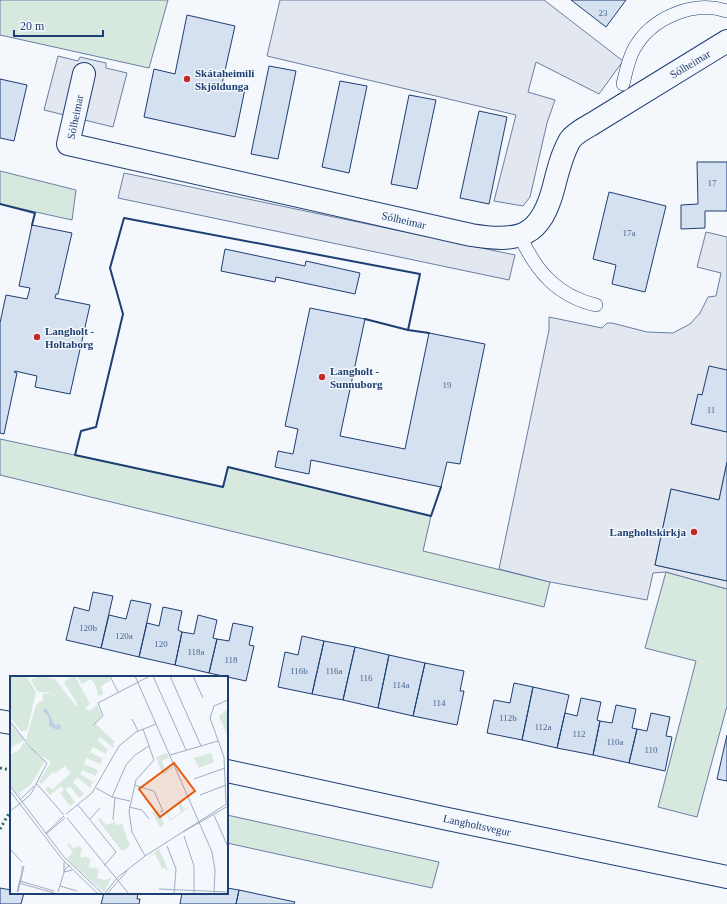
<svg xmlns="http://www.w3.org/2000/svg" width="727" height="904" font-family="Georgia,serif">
<rect width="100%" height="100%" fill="#f4f7fb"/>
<path fill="#d7e8df" stroke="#687fa3" d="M 0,0 L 168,0 L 149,68 L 0,35 Z
M 0,171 L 76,190 L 72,220 L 0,204 Z
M 0,439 L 223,487 L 228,467 L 431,516 L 423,551 L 550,582 L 544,607 L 0,475 Z
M 666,572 L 727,589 L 727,706 L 697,817 L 658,807 L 696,661 L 645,648 Z
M 227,815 L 439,862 L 432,888 L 227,843 Z"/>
<path fill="#e3e8f0" stroke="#687fa3" d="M 280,0 L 544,0 L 623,61 L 599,94 L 536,62 L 528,92 L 555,100 L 547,123 L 530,197 L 523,206 L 494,201 L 516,115 L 267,56 Z
M 58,56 L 78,61 L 80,57 L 106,63 L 106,68 L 127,73 L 113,127 L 44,110 Z
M 124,173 L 515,255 L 509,280 L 118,198 Z
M 706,232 L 727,237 L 727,370 L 702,395 L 698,395 L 691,424 L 727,432 L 727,462 L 719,500 L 671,489 L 655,565 L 727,581 L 727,589 L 666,572 L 653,573 L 647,600 L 550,582 L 499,569 L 549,330 L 549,317 L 602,328 L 607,323 L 612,323 L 647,332 L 673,333 L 690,324 L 700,313 L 708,297 L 716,296 L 721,273 L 697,267 Z"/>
<path fill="#d5e0f0" stroke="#1d3f73" d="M 571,0 L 626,0 L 606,27 Z
M 187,15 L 235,26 L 222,84 L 245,89 L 235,137 L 144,117 L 154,69 L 175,74 Z
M 269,66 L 296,71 L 278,159 L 251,154 Z
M 0,79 L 27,85 L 14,141 L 0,138 Z
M 340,81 L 367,86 L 349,173 L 322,167 Z
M 409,95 L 436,100 L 417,189 L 391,184 Z
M 479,111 L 507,117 L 489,204 L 460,198 Z
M 697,162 L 727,162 L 727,211 L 705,211 L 705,228 L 681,229 L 681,205 L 698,204 Z
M 609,192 L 666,206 L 645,292 L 612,284 L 616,265 L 593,259 Z
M 32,225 L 72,233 L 58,294 L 56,294 L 55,298 L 90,305 L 70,394 L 35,387 L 37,376 L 15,371 L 14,372 L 17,373 L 4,434 L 0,433 L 0,323 L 6,295 L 27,299 L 30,288 L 19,286 Z
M 225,249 L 305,266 L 306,261 L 360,273 L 355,294 L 276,277 L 275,282 L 221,271 Z
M 310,308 L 365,319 L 340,436 L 405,449 L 429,333 L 485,344 L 460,464 L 447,462 L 441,487 L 311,460 L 309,474 L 275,467 L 278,451 L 293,454 L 298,429 L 285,426 Z
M 709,366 L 727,370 L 727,432 L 691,424 L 698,394 L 702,395 Z
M 727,462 L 727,581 L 655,565 L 671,489 L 719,500 Z
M 93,592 L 113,596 L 101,648 L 66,640 L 74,607 L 89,611 Z
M 131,600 L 151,604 L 139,657 L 101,648 L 109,615 L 126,619 Z
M 163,607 L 182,611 L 178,630 L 182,632 L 175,665 L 139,657 L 147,623 L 159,626 Z
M 198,615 L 217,620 L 213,638 L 217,639 L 209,673 L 175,665 L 182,632 L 194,634 Z
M 233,623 L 253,627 L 249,645 L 254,646 L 246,681 L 209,673 L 217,639 L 229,641 Z
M 302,636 L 324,641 L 312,694 L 278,687 L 285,652 L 298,655 Z
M 324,641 L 355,647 L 343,700 L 312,694 Z
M 355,647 L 389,655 L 378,708 L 343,700 Z
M 389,655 L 425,663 L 413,716 L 378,708 Z
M 425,663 L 464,671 L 460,691 L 464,691 L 457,725 L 413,716 Z
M 514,683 L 533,687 L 522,740 L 487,733 L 494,700 L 510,703 Z
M 533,687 L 569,695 L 557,748 L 522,740 Z
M 581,698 L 601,702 L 597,720 L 600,721 L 593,755 L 557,748 L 565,713 L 577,716 Z
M 616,705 L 636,709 L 632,728 L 637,729 L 629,763 L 593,755 L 600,721 L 612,723 Z
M 651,713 L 670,717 L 666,736 L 672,737 L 665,771 L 629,763 L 637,729 L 647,731 Z
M 727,735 L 727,781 L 717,779 Z
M 0,888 L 11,890 L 11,893 L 24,893 L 21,904 L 0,904 Z
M 227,888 L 239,890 L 236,904 L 180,904 L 182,893 L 227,893 Z
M 239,890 L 295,902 L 294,904 L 236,904 Z
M 104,893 L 138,893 L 137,899 L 140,899 L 139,904 L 101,904 Z"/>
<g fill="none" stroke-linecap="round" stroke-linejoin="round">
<g stroke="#1d3f73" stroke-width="14">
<path id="lane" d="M 623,84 C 626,72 628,60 634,49 C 651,18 693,0 727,11
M 520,236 C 536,271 557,296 596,305"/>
</g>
<g stroke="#1d3f73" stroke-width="24">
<path id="street" d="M 84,74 L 68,144 L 471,235 C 520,243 541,237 554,186 C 558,170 562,154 570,140 C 575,133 585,128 592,124 L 727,41"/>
</g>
<g stroke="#1d3f73" stroke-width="24">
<path id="secondary" d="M 0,721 L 11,723
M 227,771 L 443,818 L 727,877"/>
</g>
<use href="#lane" stroke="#f4f7fb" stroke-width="13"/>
<use href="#street" stroke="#f4f7fb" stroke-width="22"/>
<use href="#secondary" stroke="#f4f7fb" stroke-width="22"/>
<path stroke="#2c6c60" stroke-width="3" stroke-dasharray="2 3" stroke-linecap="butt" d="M 0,768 L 11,770
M 0,829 L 11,810"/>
<path stroke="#1d3f73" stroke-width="2" d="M 0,204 L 35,213 L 32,225
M 365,319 L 408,330
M 429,333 L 408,330 L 420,274 L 124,218 L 110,268 L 123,314 L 96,427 L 81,431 L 75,455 L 223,487 L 228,467 L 431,516 L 441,487"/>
</g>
<g fill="#c62828" stroke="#f4f7fb" stroke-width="1.5">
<circle cx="187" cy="79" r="4"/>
<circle cx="37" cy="337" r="4"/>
<circle cx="322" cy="377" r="4"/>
<circle cx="694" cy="532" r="4"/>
</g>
<g text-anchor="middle" stroke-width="3" stroke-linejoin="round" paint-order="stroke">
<g font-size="9" fill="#4b6792">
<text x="603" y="16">23</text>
<text x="712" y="186">17</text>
<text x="629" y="236">17a</text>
<text x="447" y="388">19</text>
<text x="711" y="413">11</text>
<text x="88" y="631">120b</text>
<text x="124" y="639">120a</text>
<text x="161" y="647">120</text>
<text x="196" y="655">118a</text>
<text x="231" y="663">118</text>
<text x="299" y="674">116b</text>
<text x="334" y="674">116a</text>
<text x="366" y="681">116</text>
<text x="401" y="688">114a</text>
<text x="439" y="706">114</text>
<text x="508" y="721">112b</text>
<text x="543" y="730">112a</text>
<text x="579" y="737">112</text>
<text x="615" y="745">110a</text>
<text x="651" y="753">110</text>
</g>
<g font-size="11" fill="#1d3f73" stroke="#f4f7fb">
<text transform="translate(690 64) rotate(-31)" y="4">Sólheimar</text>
<text transform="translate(75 117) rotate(-78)" y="4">Sólheimar</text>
<text transform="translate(404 220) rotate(13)" y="4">Sólheimar</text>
<text transform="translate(477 825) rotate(12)" y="4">Langholtsvegur</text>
</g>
<g font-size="11" font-weight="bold" fill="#1d3f73" stroke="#f4f7fb" text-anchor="start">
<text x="195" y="77">Skátaheimili<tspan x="195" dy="13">Skjöldunga</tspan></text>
<text x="45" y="335">Langholt -<tspan x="45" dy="13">Holtaborg</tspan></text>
<text x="330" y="375">Langholt -<tspan x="330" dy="13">Sunnuborg</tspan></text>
<text x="686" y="536" text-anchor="end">Langholtskirkja</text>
</g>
</g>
<g transform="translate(10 676)">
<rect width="218" height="218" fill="#f4f7fb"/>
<path d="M 0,0 L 16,0 L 26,16 L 17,55 L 11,55 L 0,41 ZM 29,0 L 45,3 L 66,30 L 39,16 L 28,16 L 21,4 ZM 62,0 L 65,0 L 80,28 L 75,32 L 80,35 L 87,29 L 92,40 L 85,47 L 105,66 L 103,68 L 104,72 L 90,61 L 88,64 L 98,74 L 95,78 L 83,71 L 80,76 L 93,83 L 90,88 L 76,82 L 74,88 L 88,94 L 86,100 L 72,94 L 70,98 L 83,106 L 80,112 L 67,101 L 63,106 L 74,118 L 69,122 L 60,110 L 55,113 L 65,126 L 60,130 L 50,117 L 54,114 L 51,110 L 40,119 L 35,113 L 38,110 L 42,114 L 61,97 L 55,90 L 44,98 L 43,96 L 31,108 L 29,106 L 41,86 L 24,75 L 16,64 L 26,29 L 33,24 L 33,18 L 40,17 L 69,31 L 54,6 ZM 67,0 L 99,0 L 101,4 L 91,10 L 93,18 L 88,20 L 86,10 L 81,3 L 72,8 ZM 218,33 L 218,61 L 209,40 ZM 0,46 L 14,64 L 0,72 ZM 14,66 L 35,85 L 20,110 L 10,116 L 10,121 L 0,109 L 0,79 L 9,74 ZM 157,77 L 159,82 L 152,85 L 155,93 L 163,92 L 153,99 L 146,81 ZM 201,77 L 204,86 L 189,92 L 184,82 ZM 157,103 L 168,128 L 171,127 L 174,133 L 180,131 L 160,145 L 155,133 L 161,143 L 171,136 ZM 148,134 L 154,148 L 150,151 L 142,136 ZM 90,142 L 96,149 L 105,146 L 106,149 L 112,148 L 120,170 L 112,175 L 88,144 ZM 59,167 L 64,173 L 68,170 L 72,172 L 70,181 L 74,182 L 75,180 L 81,183 L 78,191 L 89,193 L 87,202 L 95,204 L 101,202 L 94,216 L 60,186 L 57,182 L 63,177 L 57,168 ZM 149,173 L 158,194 L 156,194 L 155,191 L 152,193 L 145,177 L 136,183 Z" fill="#d7e8df"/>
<path d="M 36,32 L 45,49 L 50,48 L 51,52 L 47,54 L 39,50 L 39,42 L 33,34 Z" fill="#bed0e5"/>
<path fill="none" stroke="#9eadc5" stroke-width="1" d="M 100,0 L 108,16M 125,0 L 202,176 L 205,194 L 204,218M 143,0 L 176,74M 160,0 L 191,70M 183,0 L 193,22M 122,43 L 128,55M 0,45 L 20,71 L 37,87 L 21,118 L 12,126M 83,49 L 93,40 L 88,27 L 140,0M 133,53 L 144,84 L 126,104 L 119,135 L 122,156 L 135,180M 160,79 L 208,65M 184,103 L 215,92M 26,107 L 54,139M 124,109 L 144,115 L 153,135 L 150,136M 0,110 L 54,181 L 92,217M 86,112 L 102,121 L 120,125M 0,115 L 52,183 L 88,218M 190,119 L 216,109M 102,121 L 116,89 L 125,79 L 139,70M 10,124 L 24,110M 216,127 L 214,81 L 200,42 L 204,30 L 218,24M 68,129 L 106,176 L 94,190M 119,131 L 132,134 L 139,143M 0,135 L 11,127M 56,138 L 82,117 L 109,70 L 126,56 L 146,48M 204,139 L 218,171M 57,142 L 119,218M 80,143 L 90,132M 103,144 L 105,122M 173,156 L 218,130M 36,157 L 54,140M 36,158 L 55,142M 174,160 L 184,190 L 184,218M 157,170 L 166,193 L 164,218M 0,173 L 12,186M 54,186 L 54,196 L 62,194M 10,205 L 44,215M 9,207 L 44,217M 50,210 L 67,215M 149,213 L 218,216M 7,216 L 12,196 L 12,190M 8,216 L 14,190M 48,216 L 55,193 L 60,189M 94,218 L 108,201 L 135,180 L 218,127M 97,218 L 117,195"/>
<path fill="#e8590c" fill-opacity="0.15" stroke="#e8590c" stroke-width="2" d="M 164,87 L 185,115 L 150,141 L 129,113 Z"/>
<rect width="218" height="218" fill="none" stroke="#1d3f73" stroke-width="2"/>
</g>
<path d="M14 30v6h89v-6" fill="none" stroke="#1d3f73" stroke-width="2"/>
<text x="20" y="30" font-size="12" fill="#1d3f73" stroke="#f4f7fb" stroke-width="3" paint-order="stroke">20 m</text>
</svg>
